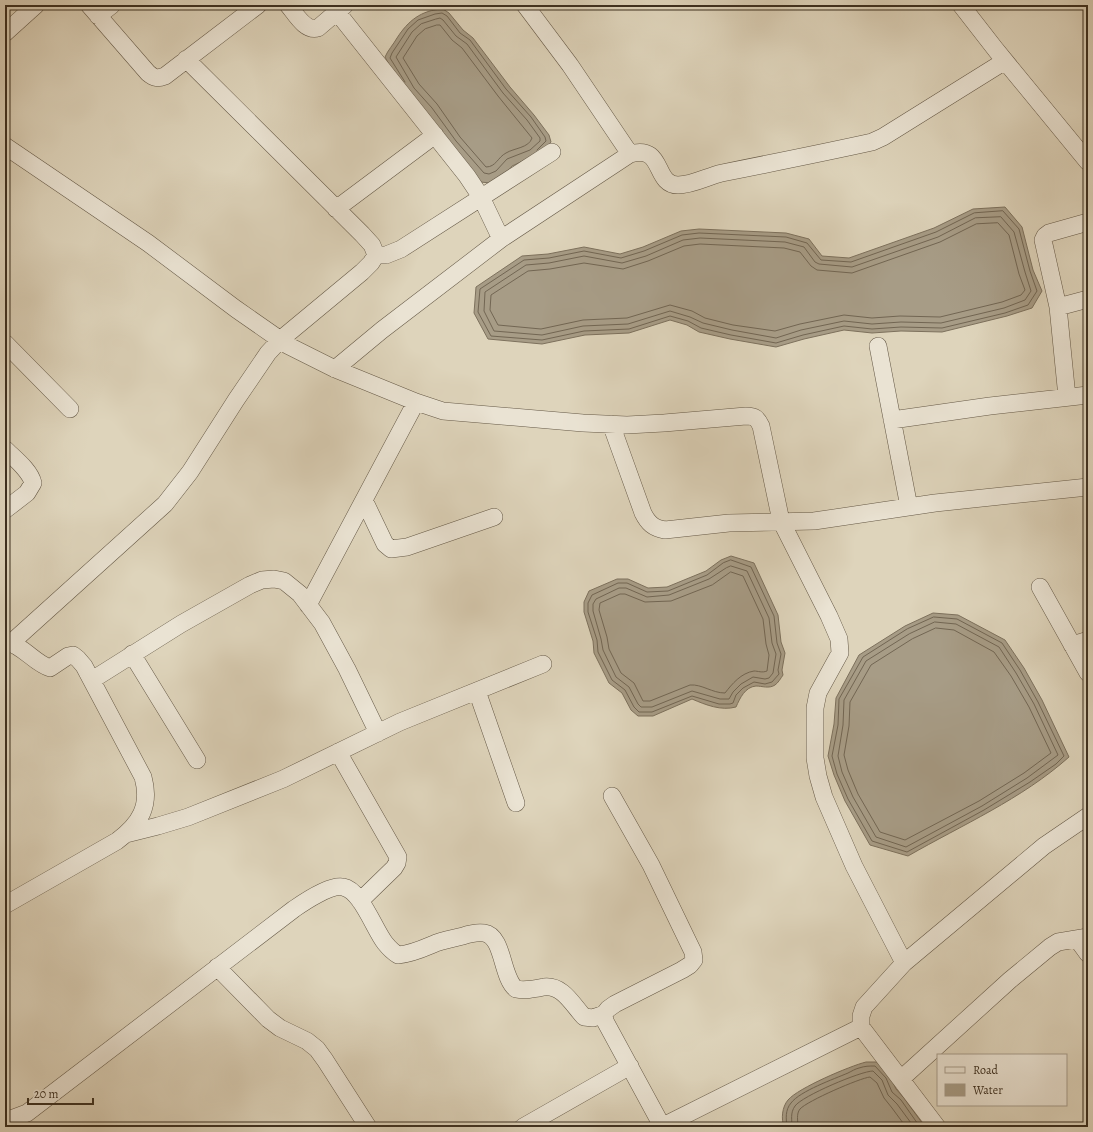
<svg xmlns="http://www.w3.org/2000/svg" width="1093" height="1132" font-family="Alegreya,serif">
<rect width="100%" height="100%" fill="#ded4bb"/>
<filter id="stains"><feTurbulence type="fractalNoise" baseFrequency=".005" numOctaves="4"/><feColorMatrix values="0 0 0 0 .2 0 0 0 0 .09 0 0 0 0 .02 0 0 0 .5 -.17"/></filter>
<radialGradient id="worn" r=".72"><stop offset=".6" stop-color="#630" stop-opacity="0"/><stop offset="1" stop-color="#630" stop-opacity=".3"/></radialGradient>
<path fill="#a79c86" stroke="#7d715d" d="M 443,9 L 449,13 L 463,30 L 473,38 L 510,87 L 534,115 L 549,135 L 551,142 L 542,152 L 512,166 L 506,174 L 491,183 L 480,182 L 393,72 L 385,57 C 388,50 393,45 397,38 C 408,21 421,10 443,9 Z
M 1005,207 L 1022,227 L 1033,270 L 1042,291 L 1032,308 L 1007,316 L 942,332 L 901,331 L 872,333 L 844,330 L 804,339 L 776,347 L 730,339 L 699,332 L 687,325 L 670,320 L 629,333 L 585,335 L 542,344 L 488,339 L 474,313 L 476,287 L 522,256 L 548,254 L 584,247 L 620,254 L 643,247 L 681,231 L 699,229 L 786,233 L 809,239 L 822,256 L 849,258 L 934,228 L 973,209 Z
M 731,556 L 754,563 L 778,615 L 781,642 L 785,653 L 782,670 L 783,675 C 781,678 778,683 775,685 C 769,689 762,686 756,686 C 745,687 740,698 736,707 C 721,711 706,705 692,699 L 653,716 L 638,716 L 631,710 L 622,693 L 609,683 L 594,653 L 593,641 L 584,612 L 584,602 L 589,591 L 617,579 L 628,579 L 648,588 L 667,587 L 706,571 L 721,560 Z
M 933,613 L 958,615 L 1005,640 L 1024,668 L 1042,700 L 1069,757 C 1022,799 962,825 908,856 L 870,845 L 845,801 L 834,775 L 828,756 L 834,724 L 836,698 L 859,655 L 905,626 Z
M 866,1062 L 877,1062 L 890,1076 L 896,1089 L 904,1098 L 925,1127 L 784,1127 C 781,1119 782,1107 788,1100 C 798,1088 850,1066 866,1062 Z"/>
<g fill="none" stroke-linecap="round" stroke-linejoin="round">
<path stroke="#726653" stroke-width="1" d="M 436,19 L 440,18 L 443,20 L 456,36 L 467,44 L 503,93 L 527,120 L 540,138 L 540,141 L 530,150 L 507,159 L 496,171 L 489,174 L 484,173 L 456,141 L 432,108 L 414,88 L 396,57 L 412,32 L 421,24 Z
M 437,25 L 440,25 L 452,40 L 462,48 L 498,96 L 532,138 C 529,148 514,148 506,153 C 498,157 496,167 486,167 L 460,137 L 437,104 L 419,84 L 403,58 L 417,36 L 425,29 Z
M 405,82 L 390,58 L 392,53 L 408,29 L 418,20 L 435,14 L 442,13 L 447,16 L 460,33 L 470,40 L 506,89 L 531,117 L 545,137 L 546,141 L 537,150
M 1003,211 L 1019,229 L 1030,271 L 1037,291 L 1028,305 L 1005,313 L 942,328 L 901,327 L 872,329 L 844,326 L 803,335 L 776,343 L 731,335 L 701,328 L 688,321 L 670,316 L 629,329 L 584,331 L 542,340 L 491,336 L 478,312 L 480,289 L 524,260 L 549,258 L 584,251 L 621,258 L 644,251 L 682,235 L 699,233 L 786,237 L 807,243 L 821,260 L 851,262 L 936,232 L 974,213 Z
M 1001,217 L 1014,232 L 1025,272 L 1031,291 L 1025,300 L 1004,308 L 941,323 L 901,322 L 872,324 L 844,321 L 801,330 L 776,338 L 732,330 L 703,323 L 690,317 L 670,311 L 628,324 L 583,326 L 542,335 L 494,331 L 484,311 L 485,292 L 526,265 L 549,263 L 584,256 L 622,263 L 646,256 L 683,240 L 700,238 L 785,242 L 804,247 L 815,262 L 819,264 L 852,267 L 938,237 L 975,218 Z
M 998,223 L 1009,235 L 1019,274 L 1025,290 L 1021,295 L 1002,302 L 940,317 L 900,316 L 872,318 L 844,315 L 800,324 L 775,331 L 733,325 L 705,318 L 692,311 L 670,305 L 627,318 L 583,320 L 541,329 L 498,325 L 490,310 L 491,295 L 528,271 L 550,269 L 584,263 L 623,269 L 648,261 L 684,246 L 700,244 L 784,248 L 800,252 L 811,266 L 817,270 L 852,273 L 940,242 L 976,224 Z
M 731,560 L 751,567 L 774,616 L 777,643 L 781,654 L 778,670 L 779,674 L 772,682 L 765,684 L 754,682 L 743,688 L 736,695 L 733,703 L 730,704 L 719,704 L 692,696 L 652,712 L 639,712 L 634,707 L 625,690 L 612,680 L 598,652 L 597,640 L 588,612 L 588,603 L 592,595 L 618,583 L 627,583 L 647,592 L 668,591 L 707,575 L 723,563 Z
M 731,566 L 747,571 L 769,618 L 772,643 L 776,654 L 773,673 L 769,678 L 765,679 L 753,677 L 741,684 L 733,692 L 729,699 L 720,699 L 692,691 L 652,707 L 641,707 L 638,704 L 629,687 L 616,677 L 603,650 L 601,639 L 593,611 L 593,604 L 596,599 L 619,588 L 626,588 L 647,597 L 669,595 L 709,579 L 726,568 Z
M 731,572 L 743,576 L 763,619 L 766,644 L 769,655 L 767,671 C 762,673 758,671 754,671 C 741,673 732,684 725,693 C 712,693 702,684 690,685 L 650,701 L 643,701 L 634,683 L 621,673 L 609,649 L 607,637 L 599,610 L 600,603 L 620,594 L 625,594 L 645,602 L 671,601 L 712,585 Z
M 934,617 L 957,619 L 1002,643 L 1020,670 L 1038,702 L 1064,756 L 1056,764 L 1030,782 L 984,810 L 907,852 L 872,841 L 848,799 L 837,774 L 832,756 L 838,725 L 839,699 L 863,657 L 907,629 Z
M 935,622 L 956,624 L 999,647 L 1016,673 L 1034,704 L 1058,755 L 1027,778 L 982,806 L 906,847 L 876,837 L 853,797 L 842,772 L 838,756 L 843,725 L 844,700 L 866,661 L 909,634 Z
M 936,628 L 954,630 L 994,652 L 1011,676 L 1029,707 L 1051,753 L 1024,773 L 979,801 L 905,840 L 880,832 L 858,794 L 848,770 L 844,755 L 849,726 L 850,702 L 871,665 L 912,639 Z
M 787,1127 C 786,1119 785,1110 791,1103 C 800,1091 834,1079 848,1073 C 852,1071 855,1069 859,1068 C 865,1066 869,1066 875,1066 L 886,1078 L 892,1092 L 901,1100 L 920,1127
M 792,1127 C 792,1120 790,1113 795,1106 C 802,1096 861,1071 873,1071 L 882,1080 L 888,1095 L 897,1104 L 914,1127
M 798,1127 C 798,1121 796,1114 800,1109 C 807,1101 860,1078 870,1077 L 877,1083 L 884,1098 L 892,1108 L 906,1127"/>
<g stroke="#655947" stroke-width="18">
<path id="street" d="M 89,5 L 148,73 C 154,78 157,79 165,76 L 258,5
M 288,5 C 295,13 305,32 318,28 L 345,5
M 525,5 L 570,65 L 630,154
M 961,5 L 996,50 L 1088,162
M 337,12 L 467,176 L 481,197 L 501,239
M 98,16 L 112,5
M 5,33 L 36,5
M 5,146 L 148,243 L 236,309 L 289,346 L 335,369 L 416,402 L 443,411 L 583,423 L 627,425 L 664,423 L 746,416 C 755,416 757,418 761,426 L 781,521 L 829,616 L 839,639 L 840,653 L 818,693 L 815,708 L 815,758 L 818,776 L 824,797 L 854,866 L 904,963
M 336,209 L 435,135
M 376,255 L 386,255 L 401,249 L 552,152
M 1058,307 L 1088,299
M 5,343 L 70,409
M 878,346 L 909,507
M 335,369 L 382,330 L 501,239 L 630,154 C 665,144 653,185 678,185 C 693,185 708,176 722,173 C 772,163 822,153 872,142 L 883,137 L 1005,61
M 1067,397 L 1058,307 L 1043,240 L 1045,236 L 1049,233 L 1088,222
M 892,420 L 990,406 L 1088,395
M 611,424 L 643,513 C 648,523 653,528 665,530 L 729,523 L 814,521 L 935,503 L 1088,487
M 5,449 C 14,458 30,470 33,483 L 27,493 L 5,510
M 364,500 L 385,544 L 391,549 L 407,547 L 494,517
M 1040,587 L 1088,673
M 308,605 L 416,402
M 5,641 C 24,646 34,663 50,668 L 68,656 L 73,655 L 78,659 L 84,666 L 143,777 C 151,806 140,824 117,841 L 5,905
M 11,643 L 165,504 L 190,472 L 236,400 L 268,353 L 280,340 L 362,272 L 371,263 L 376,255 L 372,245 L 362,234 L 186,59
M 1072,645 L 1088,640
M 132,654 L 197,760
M 92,680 L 181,624 L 250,585 L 262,580 L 274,579 L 284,581 L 300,594 L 322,623 L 347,669 L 378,733
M 477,691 L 516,803
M 338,752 L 398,857 L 397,863 L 394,868 L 360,901
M 612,796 L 651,865 L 693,952 L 694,960 L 690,965 L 682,970 L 615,1004 L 608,1009 L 604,1014 L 605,1021 L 662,1126
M 126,834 L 158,826 L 188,817 L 283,779 L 400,722 L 543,664
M 1077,939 L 1088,954
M 217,967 L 268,1019 L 280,1028 L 307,1041 L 317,1049 L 325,1060 L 368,1127
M 901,1079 L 1010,980 L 1050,947 L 1058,942 L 1088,937
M 5,1119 L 11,1119 L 27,1113 L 294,909 C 304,902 331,884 343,887 C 361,890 374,929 385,943 C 389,948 393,952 398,955 C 412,954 424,948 436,943 C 445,940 454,938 463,936 C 469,934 477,932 484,933 C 504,936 501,977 516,989 C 525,991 534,989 544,987 C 563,985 572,1004 584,1017 L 593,1018 L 604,1014
M 523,1127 L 630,1066
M 661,1127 L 861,1027
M 937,1127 L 861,1027 L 861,1016 L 864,1007 L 904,963 L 1044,846 L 1088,816"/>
</g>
<use href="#street" stroke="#eae3d3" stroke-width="17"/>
</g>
<rect width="1093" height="1132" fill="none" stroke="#ded4bb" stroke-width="20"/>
<rect x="6" y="6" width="1081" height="1120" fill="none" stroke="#3d3020" stroke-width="2"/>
<rect x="10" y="10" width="1073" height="1112" fill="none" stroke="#3d3020"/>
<rect x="937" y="1054" width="130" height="52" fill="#eae3d3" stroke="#a59b8b"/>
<rect x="945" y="1067" width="20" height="6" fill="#eae3d3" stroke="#a59b8b"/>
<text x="973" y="1074" font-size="12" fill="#3d3020">Road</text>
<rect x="945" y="1084" width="20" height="12" fill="#a79c86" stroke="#a59b8b"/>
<text x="973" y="1094" font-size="12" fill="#3d3020">Water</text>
<path d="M28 1098v6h65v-6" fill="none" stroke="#3d3020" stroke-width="2"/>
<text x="34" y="1098" font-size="12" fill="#3d3020" stroke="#eae3d3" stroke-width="3" paint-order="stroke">20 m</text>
<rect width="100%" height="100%" filter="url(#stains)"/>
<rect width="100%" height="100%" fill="url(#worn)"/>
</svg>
